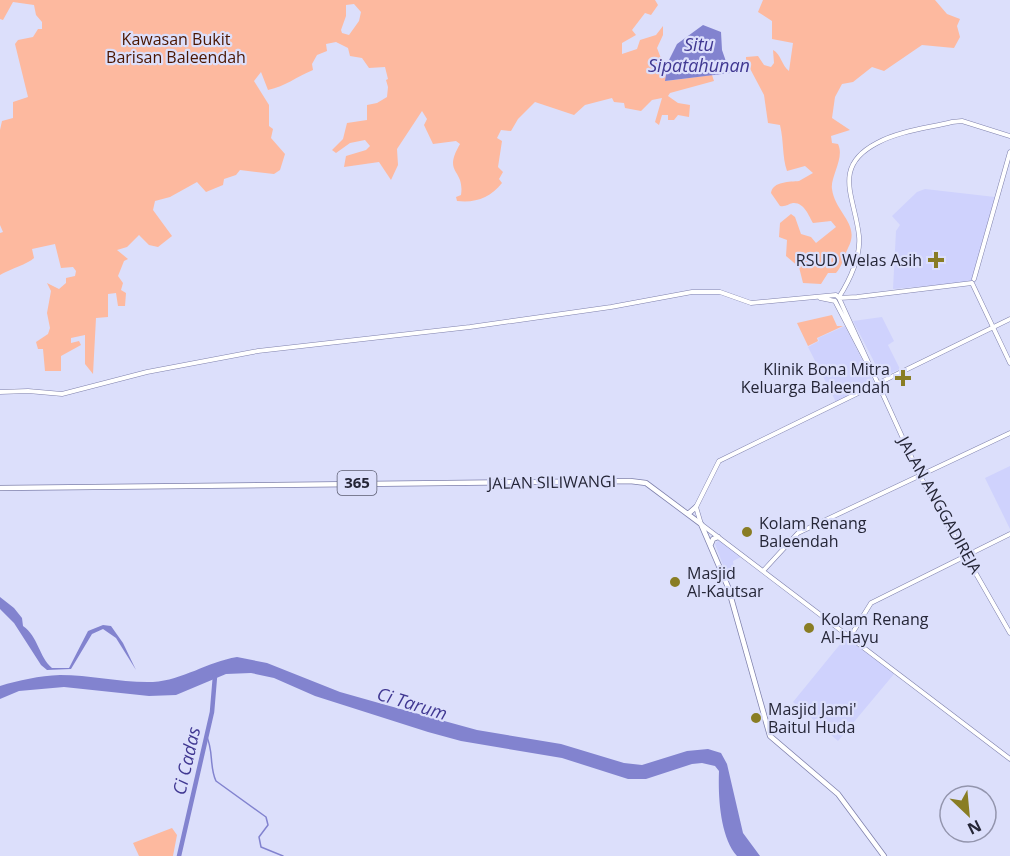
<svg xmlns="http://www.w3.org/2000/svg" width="1010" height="856" font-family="'Open Sans',sans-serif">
<rect width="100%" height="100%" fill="#dcdffb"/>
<path fill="#cfd2fd" d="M 925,189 L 995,197 L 971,282 L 893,289 L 896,231 L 900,225 L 892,216 L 917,192 Z
M 882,317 L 894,341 L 888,345 L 900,369 L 882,377 L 853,321 Z
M 845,326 L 874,383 L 836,402 L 808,347 L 819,341 L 818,338 Z
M 1010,466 L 1010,529 L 985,478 Z
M 719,540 L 741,557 L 733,561 L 735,576 L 728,578 L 715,544 Z
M 846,637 L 894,674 L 838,741 L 793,702 Z"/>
<path fill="#fdb99f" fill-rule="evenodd" d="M 0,0 L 655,0 L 658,5 L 651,15 L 645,13 L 632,30 L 636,35 L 622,43 L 622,54 L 637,49 L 640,40 L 656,35 L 663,26 L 663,35 L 657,48 L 662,61 L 659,72 L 665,72 L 666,81 L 712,75 L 714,81 L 670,93 L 668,96 L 678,103 L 690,105 L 689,117 L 678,115 L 674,120 L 668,120 L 668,115 L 662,115 L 659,125 L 655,122 L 662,98 L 652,100 L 641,111 L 625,108 L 624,103 L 614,102 L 612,98 L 585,105 L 574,115 L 535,102 L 518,119 L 511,131 L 501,130 L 497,138 L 502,141 L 498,167 L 503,172 L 499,179 L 502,183 C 490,198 476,203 457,201 L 456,197 L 461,195 C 465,168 442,175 460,144 L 456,141 L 433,144 L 424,125 L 427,119 L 422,111 L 397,149 L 398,165 L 391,180 L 379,162 L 344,167 L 346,156 L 366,150 L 370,146 L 365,140 L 350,143 L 336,153 L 332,150 L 343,139 L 347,123 L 367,120 L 367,105 L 377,103 L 387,97 L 388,87 L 386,80 L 388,79 L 385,67 L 369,68 L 362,58 L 350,56 L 348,48 L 336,42 L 326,44 L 327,51 L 317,55 L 312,64 L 313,70 C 296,77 286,86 268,90 L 261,72 L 254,81 L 269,105 L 269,126 L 273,129 L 271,138 L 285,154 L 280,170 L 274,174 L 240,170 L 236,175 L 224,179 L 223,185 L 206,192 L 197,182 L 170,197 L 155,201 L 153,210 L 172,236 L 158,247 L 149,245 L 139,235 L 127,247 L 117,250 L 128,259 L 124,261 L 118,276 L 123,283 L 121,290 L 126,293 L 125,306 L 118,306 L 116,293 L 108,294 L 108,317 L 96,318 L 93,374 L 85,364 L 85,335 L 71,338 L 71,343 L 79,341 L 81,345 L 61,356 L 61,371 L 45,371 L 43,349 L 38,349 L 36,342 L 48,334 L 50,328 L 47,313 L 51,291 L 47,283 L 59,289 L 66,283 L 66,278 L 75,276 L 76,271 L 73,267 L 61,268 L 55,244 L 32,249 L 34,258 C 28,264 10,269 0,275 L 0,233 L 3,232 L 0,225 L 0,130 L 2,121 L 13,118 L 13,102 L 28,97 L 15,44 L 18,40 L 33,37 L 38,29 L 42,29 L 42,22 L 36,15 L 34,5 L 13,2 L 3,20 L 0,19 ZM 354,4 L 361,12 L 359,21 L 349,35 L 342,33 L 341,30 L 346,16 L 346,5 Z
M 763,0 L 935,0 L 947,14 L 960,19 L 957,26 L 960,37 L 954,48 L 922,45 L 884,71 L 872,67 L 853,82 L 842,84 L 835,97 L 832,118 L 850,130 L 831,136 L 832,143 L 838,144 C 845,158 830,177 832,189 C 835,213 861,224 848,248 C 843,258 843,265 836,273 L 828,273 L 821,284 L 803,283 L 799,267 L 786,256 L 787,240 L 779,237 L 780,223 L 791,214 L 795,217 L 801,234 L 811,237 L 816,243 L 836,227 L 831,221 L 813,223 C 809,216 804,202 793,203 C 788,204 786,207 780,206 L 771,193 C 773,181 790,182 799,181 L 813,173 L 805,166 L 787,171 C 782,156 784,142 780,125 L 768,123 L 764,95 L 746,61 L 746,57 L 758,56 L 764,65 L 771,67 L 774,63 L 773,50 C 781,54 782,66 789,71 L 793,43 L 772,39 L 772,21 L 758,12 Z
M 832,315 L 837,326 L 843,326 L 817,338 L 818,341 L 808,346 L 797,323 Z
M 172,828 L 177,835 L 173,856 L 139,856 L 133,843 Z"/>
<path fill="#8283cf" d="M 703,25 L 721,32 L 722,50 L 730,73 L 665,81 L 668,62 L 677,44 Z
M 0,597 L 14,608 L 22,618 L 23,626 C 38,636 39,657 52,668 L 69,668 L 88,631 L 103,625 L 111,626 L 123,643 L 136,670 L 116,638 L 103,629 L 92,634 L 71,669 L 47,670 L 41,665 L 14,623 L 0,609 Z
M 237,657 L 267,663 L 340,692 L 386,705 L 477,730 L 561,744 L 624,763 L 642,765 L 687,751 L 708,749 L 721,753 L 727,764 L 743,833 L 760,856 L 737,856 C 720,837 718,796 719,771 L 715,766 L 702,763 L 692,764 L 646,779 L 628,779 L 562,758 L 461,741 L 428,732 L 315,696 L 274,678 L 251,673 L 226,674 L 176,695 L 149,696 L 64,687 L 19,691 L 0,699 L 0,686 C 19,680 39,676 60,675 C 91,675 122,683 153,682 C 183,680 207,662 237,657 Z"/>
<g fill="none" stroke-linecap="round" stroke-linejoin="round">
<path stroke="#8283cf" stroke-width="1.5" d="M 206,735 C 214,750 209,767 216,781 L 266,817 L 268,825 L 259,837 L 261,847 L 283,856"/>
<path stroke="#8283cf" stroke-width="4.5" d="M 179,856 L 212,712 L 215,676"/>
<g stroke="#7f81ac" stroke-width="5">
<path id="secondary" d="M 974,279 L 1010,152
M 839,297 C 850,280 861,256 859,236 C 855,197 831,167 877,143 C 899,131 928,128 952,122 L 962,121 L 1010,136
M 820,298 L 835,301 L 873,374
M 839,298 L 920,476 L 1010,633
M 1010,319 L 719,461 L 696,507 L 701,524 L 1010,759
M 0,392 L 28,391 L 62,394 L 147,372 L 258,351 L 470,327 L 611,307 L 692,292 L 720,292 L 751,303 L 836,295 L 839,298 L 857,297 L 972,283 L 1010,363
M 763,571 L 798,533 L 1010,433
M 850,637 L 871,603 L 1010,534"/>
</g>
<g stroke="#7f81ac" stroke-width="6">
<path id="primary" d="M 0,488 L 630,481 L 646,483 L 701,524 L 728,587 L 770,736 L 838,794 L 884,856
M 688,514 L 696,507
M 711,544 L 713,539 L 718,537"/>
</g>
<use href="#secondary" stroke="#fff" stroke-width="4"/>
<use href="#primary" stroke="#fff" stroke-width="4.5"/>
</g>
<g fill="#897d24" stroke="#dcdffb" stroke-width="2">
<path d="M933 251h6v6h6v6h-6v6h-6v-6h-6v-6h6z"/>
<path d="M900 369h6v6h6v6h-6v6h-6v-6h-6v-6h6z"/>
<circle cx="747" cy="532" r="6"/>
<circle cx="675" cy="582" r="6"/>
<circle cx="809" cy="628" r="6"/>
<circle cx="756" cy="718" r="6"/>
</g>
<g text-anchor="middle" stroke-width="4.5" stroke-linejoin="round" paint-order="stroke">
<rect fill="#dcdffb" stroke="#5c5e72" stroke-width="1.5" x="337.5" y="471" width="39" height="24" rx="4.5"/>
<g font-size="15" font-weight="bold" fill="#252637">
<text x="357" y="488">365</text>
</g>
<g font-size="16" fill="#4a1600" stroke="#dcdffb">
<text x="176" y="45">Kawasan Bukit<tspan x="176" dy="18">Barisan Baleendah</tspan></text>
</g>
<g font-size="16" fill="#252637" stroke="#dcdffb" text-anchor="start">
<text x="922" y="266" text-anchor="end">RSUD Welas Asih</text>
<text x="890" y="375" text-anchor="end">Klinik Bona Mitra<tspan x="890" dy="18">Keluarga Baleendah</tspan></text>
<text x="759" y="529">Kolam Renang<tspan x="759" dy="18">Baleendah</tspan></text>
<text x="687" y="579">Masjid<tspan x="687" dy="18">Al-Kautsar</tspan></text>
<text x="821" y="625">Kolam Renang<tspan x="821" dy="18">Al-Hayu</tspan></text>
<text x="768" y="715">Masjid Jami'<tspan x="768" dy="18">Baitul Huda</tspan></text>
</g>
<g font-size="16" fill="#252637" stroke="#dcdffb">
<text transform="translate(552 482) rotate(-1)" y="6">JALAN SILIWANGI</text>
<text transform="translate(940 505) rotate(61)" y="6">JALAN ANGGADIREJA</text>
</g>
<g font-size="18" font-style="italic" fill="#403892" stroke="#dcdffb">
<text x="699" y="51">Situ<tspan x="699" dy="21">Sipatahunan</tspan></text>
<text transform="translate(412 704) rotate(17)" y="6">Ci Tarum</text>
<text transform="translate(187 761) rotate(-77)" y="6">Ci Cadas</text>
</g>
</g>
<g transform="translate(968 814) rotate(154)"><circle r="28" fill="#dcdffb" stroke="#9395ad" stroke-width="1.5"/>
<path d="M0-4.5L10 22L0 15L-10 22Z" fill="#897d24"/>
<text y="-9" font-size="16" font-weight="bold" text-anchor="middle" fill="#252637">N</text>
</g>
</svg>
